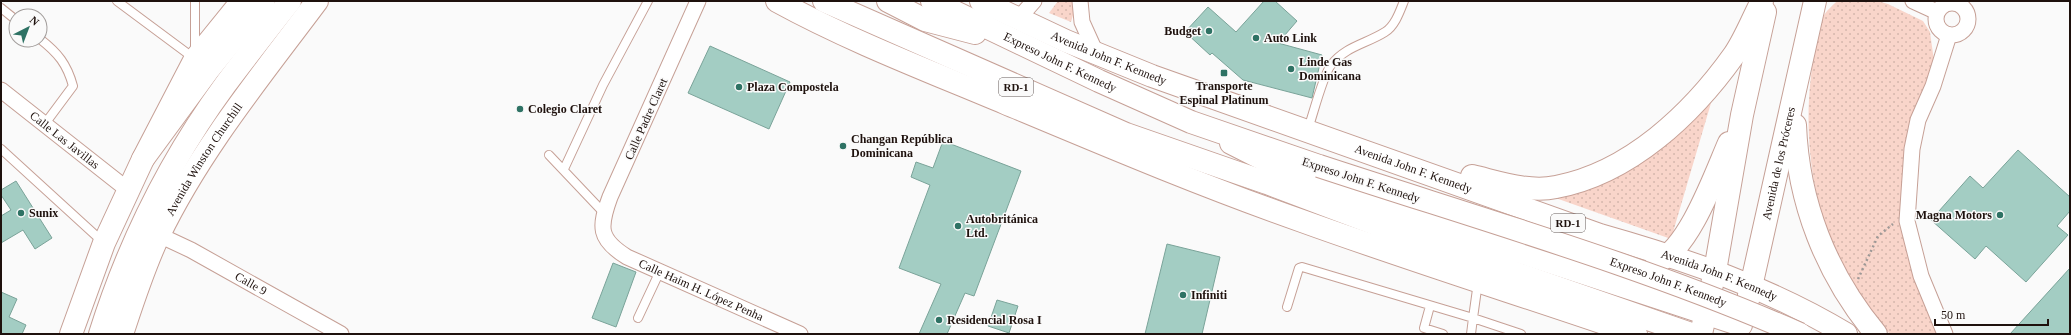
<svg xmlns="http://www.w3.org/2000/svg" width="2071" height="335" font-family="Georgia,serif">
<defs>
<pattern id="park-dots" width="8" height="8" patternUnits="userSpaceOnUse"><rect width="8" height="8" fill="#f9d5ca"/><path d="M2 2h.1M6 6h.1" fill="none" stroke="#d5b6ac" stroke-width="1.8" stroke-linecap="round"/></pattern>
</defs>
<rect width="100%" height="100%" fill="#fafafa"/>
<path fill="url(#park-dots)" d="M 1058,1 L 1077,1 L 1071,22 L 1049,13 Z
M 1837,1 L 1878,1 L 1888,4 L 1923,21 L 1930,32 L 1934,61 L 1921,106 L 1904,153 L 1902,203 L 1941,334 L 1890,334 C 1825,266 1800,169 1811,76 C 1814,57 1814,35 1823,17 C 1826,11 1832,6 1837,1 Z
M 1711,103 L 1671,239 L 1550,196 L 1686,126 Z"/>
<path fill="#a3cdc3" stroke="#7aa399" d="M 1264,1 L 1275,1 L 1297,21 L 1278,43 L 1322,55 L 1312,98 L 1243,80 L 1212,53 L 1210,55 L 1185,32 L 1208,7 L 1236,32 Z
M 710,46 L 790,82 L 769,129 L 688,93 Z
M 943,141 L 1021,171 L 974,296 L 965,293 L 947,334 L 919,334 L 941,284 L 899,268 L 930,185 L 911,177 L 916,162 L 933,168 Z
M 2018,150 L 2070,197 L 2070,211 L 2057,226 L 2068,235 L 2026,282 L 1986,246 L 1975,259 L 1931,220 L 1970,176 L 1983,188 Z
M 16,181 L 52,238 L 35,249 L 23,230 L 1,243 L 1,216 L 11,210 L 1,195 L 1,190 Z
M 1167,244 L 1220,257 L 1202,334 L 1145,334 Z
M 613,263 L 636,272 L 616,327 L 592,318 Z
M 2070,268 L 2070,334 L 2010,334 Z
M 1,292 L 17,299 L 9,317 L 26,325 L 22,334 L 1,334 Z
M 997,300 L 1018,306 L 1009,333 L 988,326 Z"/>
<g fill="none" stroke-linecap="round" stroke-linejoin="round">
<g stroke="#c6a096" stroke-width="10">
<path id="service" d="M 117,1 L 195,59 L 195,1
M 1,8 L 16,20
M 40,39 C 58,53 67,64 73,86 L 44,125
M 1308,129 C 1313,115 1323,75 1331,65 C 1346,46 1366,44 1385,32 C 1395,26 1400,11 1404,1
M 1,149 L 104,243
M 549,155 L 604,213
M 564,169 L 603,85 L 648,1
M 1478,282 L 1473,318 L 1521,334
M 1430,306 L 1424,328 L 1443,334
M 1287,307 L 1299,268 L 1302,267 L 1473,318 L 1471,334
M 638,318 L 660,271"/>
</g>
<g stroke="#c6a096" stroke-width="17">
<g id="minor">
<path id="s1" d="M 698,1 L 610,197 C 599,227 598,239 627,257 L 800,334"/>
<path d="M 1080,1 L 1082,22 L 1096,53"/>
<path d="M 1913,1 L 1937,12"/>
<circle cx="1952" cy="19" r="16"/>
<path d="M 1019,18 L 1034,1"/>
<path id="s2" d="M 1,90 L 128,190"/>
<path id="s3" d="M 159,235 L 191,250 L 341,334"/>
<path d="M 1945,334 L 1921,276 L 1907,221 L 1912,149 L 1918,120 L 1933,86 L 1949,35"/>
</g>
</g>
<g stroke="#c6a096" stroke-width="24">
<g id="primary">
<path d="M 777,1 C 850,41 929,71 1005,103 C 1103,144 1202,186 1302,221 C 1413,261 1525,296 1636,334"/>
<path id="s4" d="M 981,1 L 1066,41 L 1152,76 L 1600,235 C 1685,259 1770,288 1846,334"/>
<path d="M 1795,125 C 1798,202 1826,274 1876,334"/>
<path d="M 1231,143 L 1308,182 L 1741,325"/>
<path d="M 1472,176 C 1498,182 1529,193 1556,187 C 1630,173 1692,114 1734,55 C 1745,39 1753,18 1762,1"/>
<path d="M 1657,262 C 1689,249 1715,175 1729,143"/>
<path id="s5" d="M 1748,300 L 1815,1"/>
<path d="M 71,334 L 104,243 L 143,159 L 195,59 L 242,1"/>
<path id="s6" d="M 122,334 C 133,301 144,266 159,235 C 200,150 261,76 317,1"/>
<path d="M 1701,334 L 1715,271 L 1742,115 L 1765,12"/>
</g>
</g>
<g stroke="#c6a096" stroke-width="24">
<g id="trunk">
<path d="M 824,1 L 1126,134 L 1267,183 L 1378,225 L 1691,334"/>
<path d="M 888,1 L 925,20 L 975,33"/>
<path id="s7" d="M 932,1 L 1099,81 L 1191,122 L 1319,166"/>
<path d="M 143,159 L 209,69 L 264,1"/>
<path d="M 100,334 C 128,245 170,160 225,85 C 246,57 268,29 290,1"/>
</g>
</g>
<path stroke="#9d9896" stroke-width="2.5" stroke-dasharray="2 3" stroke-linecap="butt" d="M 1858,279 L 1878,236 L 1893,224"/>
<use href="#service" stroke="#fff" stroke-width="8"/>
<use href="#minor" stroke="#fff" stroke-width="15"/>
<use href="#primary" stroke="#fff" stroke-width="22"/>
<use href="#trunk" stroke="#fff" stroke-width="22"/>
<g stroke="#c6a096" stroke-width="24" stroke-linecap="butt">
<g id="trunk-bridge">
<path id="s8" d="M 1319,166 C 1480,219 1645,266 1800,334"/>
</g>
</g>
<use href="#trunk-bridge" stroke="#fff" stroke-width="22"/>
</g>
<g fill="#2e7264" stroke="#fafafa" stroke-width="1.5">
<circle cx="1209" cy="31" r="4"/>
<circle cx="1256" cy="38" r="4"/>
<circle cx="1291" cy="69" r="4"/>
<rect x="1220" y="69" width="8" height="8" rx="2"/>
<circle cx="739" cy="87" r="4"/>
<circle cx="520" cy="109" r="4"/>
<circle cx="843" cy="146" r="4"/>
<circle cx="21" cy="213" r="4"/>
<circle cx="2000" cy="215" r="4"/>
<circle cx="958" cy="226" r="4"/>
<circle cx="1183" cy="295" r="4"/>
<circle cx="939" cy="320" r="4"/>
</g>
<g text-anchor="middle" stroke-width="3" stroke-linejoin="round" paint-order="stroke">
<g fill="#fafafa" stroke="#605754" stroke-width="1">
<rect x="999" y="78" width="34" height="18" rx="3"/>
<rect x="1551" y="214" width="34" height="18" rx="3"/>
</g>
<g font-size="11" font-weight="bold" fill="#1e110d">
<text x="1016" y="91">RD-1</text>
<text x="1568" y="227">RD-1</text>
</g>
<g font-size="12" font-weight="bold" fill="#1e110d" stroke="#fafafa" text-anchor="start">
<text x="1201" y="35" text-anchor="end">Budget</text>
<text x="1264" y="42">Auto Link</text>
<text x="1299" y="66">Linde Gas<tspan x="1299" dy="14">Dominicana</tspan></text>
<text x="1224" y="90" text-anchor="middle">Transporte<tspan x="1224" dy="14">Espinal Platinum</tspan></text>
<text x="747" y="91">Plaza Compostela</text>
<text x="528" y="113">Colegio Claret</text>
<text x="851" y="143">Changan República<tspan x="851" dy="14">Dominicana</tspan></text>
<text x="29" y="217">Sunix</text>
<text x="1992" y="219" text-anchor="end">Magna Motors</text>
<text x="966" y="223">Autobritánica<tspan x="966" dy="14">Ltd.</tspan></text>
<text x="1191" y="299">Infiniti</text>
<text x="947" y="324">Residencial Rosa I</text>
</g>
<g font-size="12" fill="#1e110d" stroke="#fafafa">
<text dy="4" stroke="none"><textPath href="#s4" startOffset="140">Avenida John F. Kennedy</textPath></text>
<text dy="4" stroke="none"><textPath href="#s7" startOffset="142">Expreso John F. Kennedy</textPath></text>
<text transform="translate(646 119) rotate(-66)" y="4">Calle Padre Claret</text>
<text dy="4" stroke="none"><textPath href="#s2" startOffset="81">Calle Las Javillas</textPath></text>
<text dy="4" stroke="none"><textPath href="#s6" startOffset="194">Avenida Winston Churchill</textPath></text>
<text dy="4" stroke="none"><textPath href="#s5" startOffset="140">Avenida de los Próceres</textPath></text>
<text dy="4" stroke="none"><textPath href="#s4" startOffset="464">Avenida John F. Kennedy</textPath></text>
<text transform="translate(1361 180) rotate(18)" y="4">Expreso John F. Kennedy</text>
<text dy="4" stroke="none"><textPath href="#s4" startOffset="788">Avenida John F. Kennedy</textPath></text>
<text dy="4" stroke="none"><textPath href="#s8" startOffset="368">Expreso John F. Kennedy</textPath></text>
<text dy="4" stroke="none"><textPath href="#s3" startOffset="104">Calle 9</textPath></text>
<text dy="4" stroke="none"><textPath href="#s1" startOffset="367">Calle Haim H. López Penha</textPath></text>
</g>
</g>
<rect width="2071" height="335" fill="none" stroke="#1e110d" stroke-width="4"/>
<g transform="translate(28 28) rotate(42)"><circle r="19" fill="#fafafa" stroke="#a29d9b"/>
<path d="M0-3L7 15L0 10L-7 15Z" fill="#2e7264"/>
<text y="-6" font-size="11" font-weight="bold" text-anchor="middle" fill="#1e110d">N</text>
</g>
<path d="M1935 319v6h113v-6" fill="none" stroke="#1e110d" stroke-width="2"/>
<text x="1941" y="319" font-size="12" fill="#1e110d" stroke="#fafafa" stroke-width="3" paint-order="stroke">50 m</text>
</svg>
